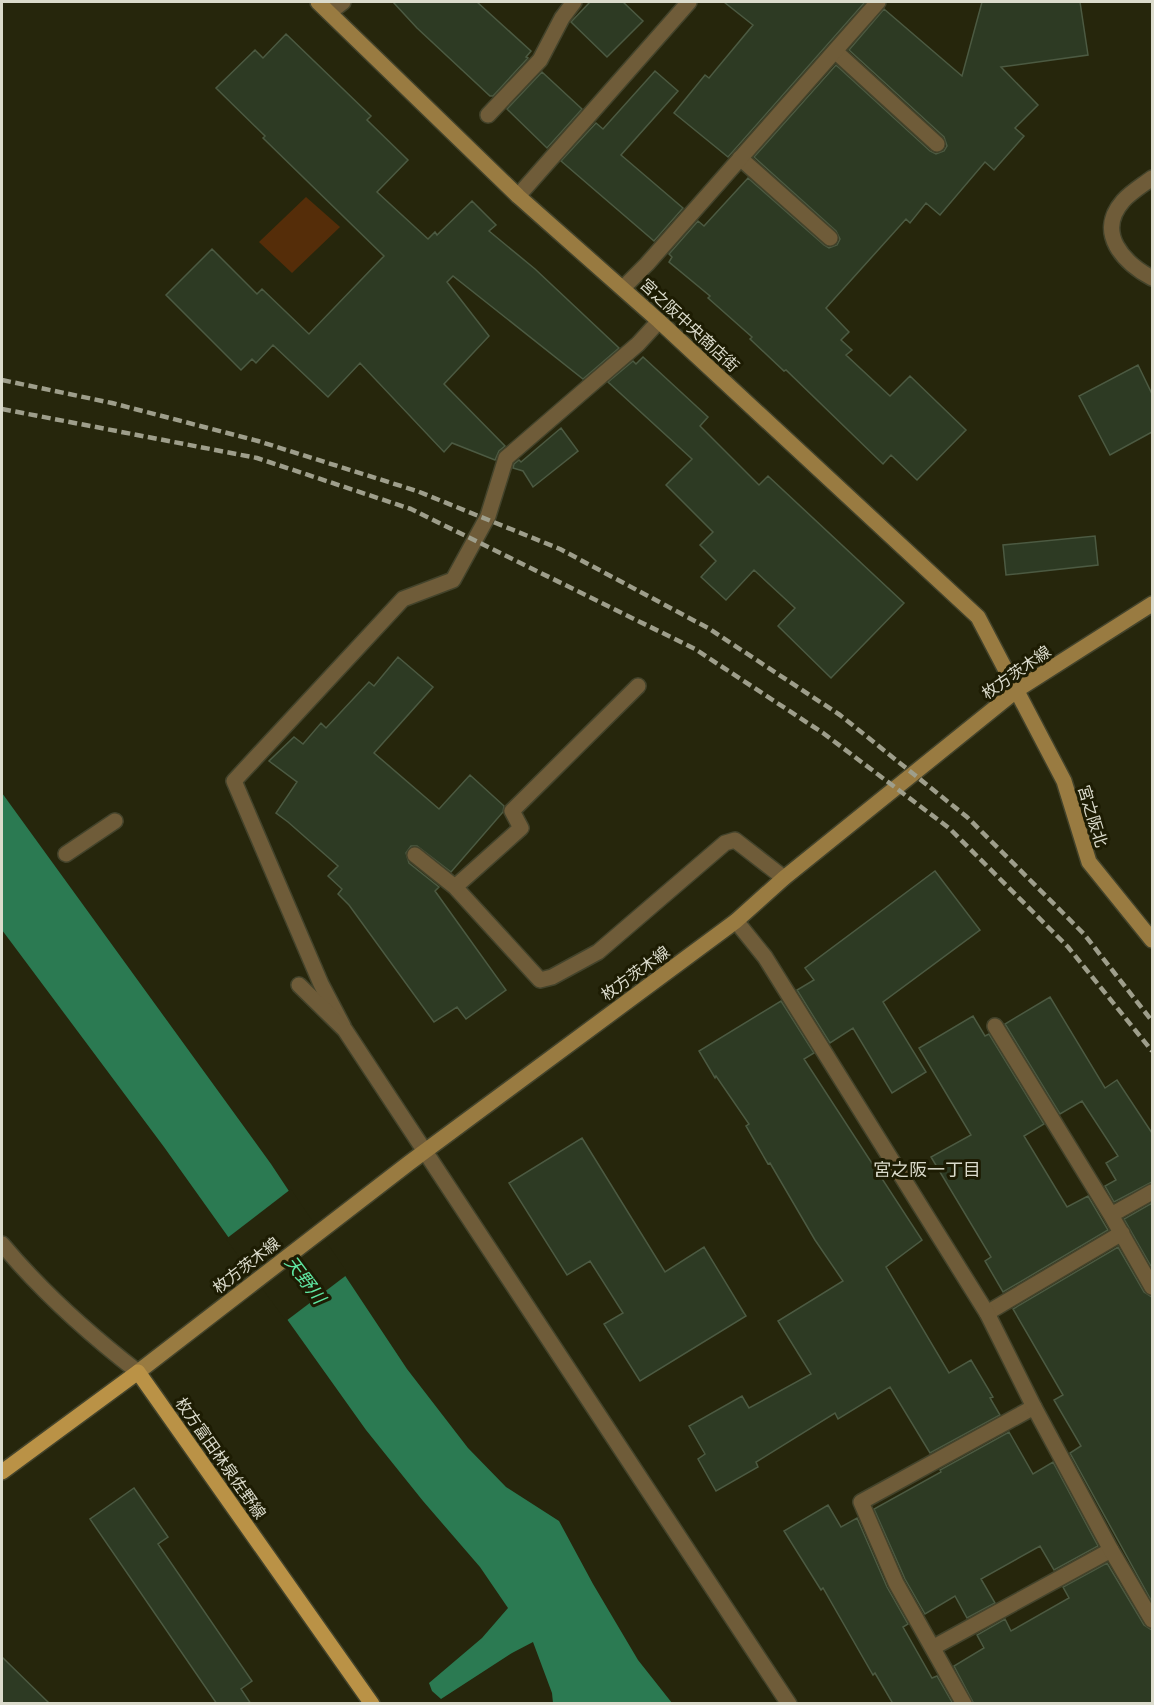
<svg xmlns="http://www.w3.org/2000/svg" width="1154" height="1705" font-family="'Roboto Serif','Noto Sans JP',serif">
<rect width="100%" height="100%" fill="#26260c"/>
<path fill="#552d09" d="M 306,197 L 340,227 L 292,273 L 259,242 Z"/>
<path fill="#2b7a52" d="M 2,793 L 271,1164 L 407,1369 L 468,1448 L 506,1487 L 559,1521 L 593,1584 L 638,1660 L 672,1703 L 553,1703 L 552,1693 L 533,1642 L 512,1653 L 441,1699 L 432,1691 L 429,1683 L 482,1638 L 508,1608 L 480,1567 L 423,1501 L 366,1430 L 164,1147 L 2,930 Z"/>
<path fill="#26260c" d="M 291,1189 L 348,1274 L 286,1321 L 226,1239 Z"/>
<path fill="#2d3a23" stroke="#4c5a42" stroke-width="1.5" d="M 393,2 L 477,2 L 531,51 L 526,57 L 528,58 L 493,96 L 490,96 L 417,28 Z
M 590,2 L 623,2 L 643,21 L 607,57 L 571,22 Z
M 724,2 L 865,2 L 728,157 L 674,113 L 705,75 L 709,78 L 753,25 Z
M 982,2 L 1080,2 L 1088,55 L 1001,67 L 1038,105 L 1015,128 L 1024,136 L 994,170 L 985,162 L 940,215 L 926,203 L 910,223 L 906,219 L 826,308 L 849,332 L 841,340 L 852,350 L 846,355 L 890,396 L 910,376 L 966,430 L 917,480 L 891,455 L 883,464 L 786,370 L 784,371 L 750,339 L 752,337 L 708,298 L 710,296 L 669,262 L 672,257 L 669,254 L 698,221 L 704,226 L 748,178 L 824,245 L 829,248 L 837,245 L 840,239 L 836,231 L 754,157 L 836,65 L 930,151 L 936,154 L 944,151 L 947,146 L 944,137 L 849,50 L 884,9 L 962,76 Z
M 286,34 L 371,116 L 367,120 L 408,160 L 377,192 L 428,239 L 435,232 L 437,235 L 472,201 L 496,225 L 489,231 L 535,269 L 619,348 L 583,379 L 453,276 L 447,282 L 489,336 L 444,384 L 505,446 L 499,451 L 495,460 L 452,443 L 444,452 L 360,363 L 328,397 L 273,345 L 256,363 L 252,359 L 241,370 L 166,295 L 212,249 L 257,294 L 262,289 L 309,334 L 384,256 L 263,138 L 265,136 L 216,88 L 255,50 L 263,58 Z
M 655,71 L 678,91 L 621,155 L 683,208 L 654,241 L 561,161 L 596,123 L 603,129 Z
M 542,72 L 582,109 L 547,148 L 507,109 Z
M 643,357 L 708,417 L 700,426 L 759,485 L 768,476 L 904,603 L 831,678 L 778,626 L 795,608 L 754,570 L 726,600 L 701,577 L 716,561 L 700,545 L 713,532 L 666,485 L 692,459 L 608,382 L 633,361 L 636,364 Z
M 1138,365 L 1152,394 L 1152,432 L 1110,455 L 1079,396 Z
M 561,428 L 578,451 L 533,487 L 523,471 L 513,468 L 514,464 L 519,460 L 521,462 Z
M 1095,536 L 1098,565 L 1006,575 L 1003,545 Z
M 398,657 L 433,687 L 374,753 L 439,809 L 470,775 L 504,806 L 503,812 L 451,872 L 417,846 L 411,846 L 406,853 L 409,863 L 439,887 L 435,891 L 506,990 L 466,1019 L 457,1007 L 434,1022 L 349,905 L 338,894 L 342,889 L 328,876 L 338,866 L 288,822 L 276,813 L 297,782 L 269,761 L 294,737 L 303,744 L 321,723 L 326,728 L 369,682 L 374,686 Z
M 935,871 L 980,930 L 883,1002 L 926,1072 L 892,1093 L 853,1028 L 830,1043 L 797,990 L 814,980 L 805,968 Z
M 1050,997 L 1105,1088 L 1117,1080 L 1152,1133 L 1152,1182 L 1114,1202 L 1105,1186 L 1116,1180 L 1106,1163 L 1118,1156 L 1082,1101 L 1060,1114 L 1005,1024 Z
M 781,1001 L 814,1053 L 804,1059 L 922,1240 L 886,1267 L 949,1373 L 971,1360 L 993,1397 L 990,1398 L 1000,1415 L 930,1453 L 890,1387 L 838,1419 L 835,1413 L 756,1462 L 758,1467 L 716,1491 L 698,1459 L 705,1454 L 689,1426 L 742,1396 L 749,1408 L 811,1374 L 778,1321 L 843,1281 L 815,1240 L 770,1163 L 768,1164 L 746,1126 L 749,1124 L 716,1076 L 715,1078 L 699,1051 Z
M 973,1016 L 985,1036 L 989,1034 L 1044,1124 L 1024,1136 L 1067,1207 L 1088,1196 L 1108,1230 L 1003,1292 L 985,1261 L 991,1257 L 931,1157 L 971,1135 L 919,1048 Z
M 582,1138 L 665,1272 L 704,1247 L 746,1316 L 640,1381 L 604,1324 L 623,1313 L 590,1261 L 567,1275 L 509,1183 Z
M 1152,1203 L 1152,1268 L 1124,1219 Z
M 1118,1247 L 1144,1292 L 1152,1297 L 1152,1602 L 1070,1453 L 1081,1446 L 1054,1400 L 1063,1395 L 1013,1309 Z
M 1009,1432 L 1033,1474 L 1053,1462 L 1098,1546 L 1054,1570 L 1040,1546 L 981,1579 L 995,1603 L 967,1618 L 955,1596 L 925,1614 L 905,1579 L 874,1509 L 941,1472 L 940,1470 Z
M 134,1488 L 168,1537 L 158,1544 L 252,1681 L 241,1689 L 251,1704 L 217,1704 L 90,1519 Z
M 828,1505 L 841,1527 L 857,1518 L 887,1587 L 908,1624 L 903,1627 L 932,1678 L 937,1676 L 953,1704 L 889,1704 L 892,1702 L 875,1673 L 873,1675 L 823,1588 L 821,1590 L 784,1531 Z
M 1107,1563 L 1144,1625 L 1152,1630 L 1152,1704 L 974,1704 L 954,1666 L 984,1648 L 977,1635 L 1005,1619 L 1011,1631 L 1069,1598 L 1063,1587 Z
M 2,1657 L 50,1704 L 2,1704 Z"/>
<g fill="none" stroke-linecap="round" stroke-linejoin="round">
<g stroke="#43432b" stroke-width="18">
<path id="lane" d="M 330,12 L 343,2
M 835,51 L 937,144
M 488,115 L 540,60 L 562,18 L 574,2
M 740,158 L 830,238
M 1152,178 C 1143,185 1131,192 1123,201 C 1095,233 1124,263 1152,278
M 343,1026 L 321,984 L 234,781 L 403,599 L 453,580 L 488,516 L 506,458 L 638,344 L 659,321
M 995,1026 L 1111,1215 L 1152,1287
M 1111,1215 L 1152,1192
M 987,1313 L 1122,1233
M 934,1647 L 1111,1550
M 964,1704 L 896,1583 L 861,1502 L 1034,1407"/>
</g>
<g stroke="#43432b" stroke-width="18">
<path id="street" d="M 518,196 L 689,2
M 623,288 L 647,264 L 878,2
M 66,854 L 115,821
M 415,855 L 455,887 L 521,828 L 512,811 L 638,686
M 455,887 L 540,980 L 552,977 L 598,952 L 725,843 L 735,840 L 784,878
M 736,921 L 765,957 L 987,1313 L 1034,1407 L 1111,1550 L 1152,1620
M 299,985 L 345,1030 L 789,1704
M 2,1244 C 42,1292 89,1334 138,1372"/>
</g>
<g stroke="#43432b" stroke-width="18">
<path id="secondary" d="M 318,2 L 518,196 L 659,321 L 978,617 L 1064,781 L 1089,862 L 1152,940
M 138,1372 L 409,1163 L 736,921 L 784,878 L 1017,690 L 1152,604"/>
</g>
<g stroke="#43432b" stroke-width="18">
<path id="primary" d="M 2,1472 L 138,1372 L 372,1704"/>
</g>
<use href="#lane" stroke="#6f5c39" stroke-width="15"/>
<use href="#street" stroke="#6f5c39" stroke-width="15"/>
<use href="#secondary" stroke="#997b41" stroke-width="15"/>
<use href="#primary" stroke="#ba9246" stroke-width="15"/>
<path stroke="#9e9e8b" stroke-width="4.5" stroke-dasharray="9 4.5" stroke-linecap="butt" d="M 2,380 L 112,403 L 258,441 L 417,491 L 560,549 L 708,628 L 840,715 L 967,817 L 1084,934 L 1152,1021
M 2,409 L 257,458 L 411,509 L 695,649 L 823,733 L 949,828 L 1068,947 L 1152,1051"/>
</g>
<g text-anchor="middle" stroke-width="6" stroke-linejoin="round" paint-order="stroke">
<g font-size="16" fill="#dbdbcc" stroke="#1d1c03">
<text transform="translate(690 325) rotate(43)" y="6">宮之阪中央商店街</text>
<text transform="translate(1016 672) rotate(-35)" y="6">枚方茨木線</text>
<text transform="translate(1093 816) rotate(73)" y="6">宮之阪北</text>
<text transform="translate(635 973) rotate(-36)" y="6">枚方茨木線</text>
<text transform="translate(246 1265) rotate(-38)" y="6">枚方茨木線</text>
<text transform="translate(221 1458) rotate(55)" y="6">枚方富田林泉佐野線</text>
</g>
<g font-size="18" fill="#dbdbcc" stroke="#1d1c03">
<text x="927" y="1176">宮之阪一丁目</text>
</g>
<g font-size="18" font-style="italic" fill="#5fe7a2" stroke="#1d1c03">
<text transform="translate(305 1280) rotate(53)" y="6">天野川</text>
</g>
</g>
<rect width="1154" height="1705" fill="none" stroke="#dbdbcc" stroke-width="6"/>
</svg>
